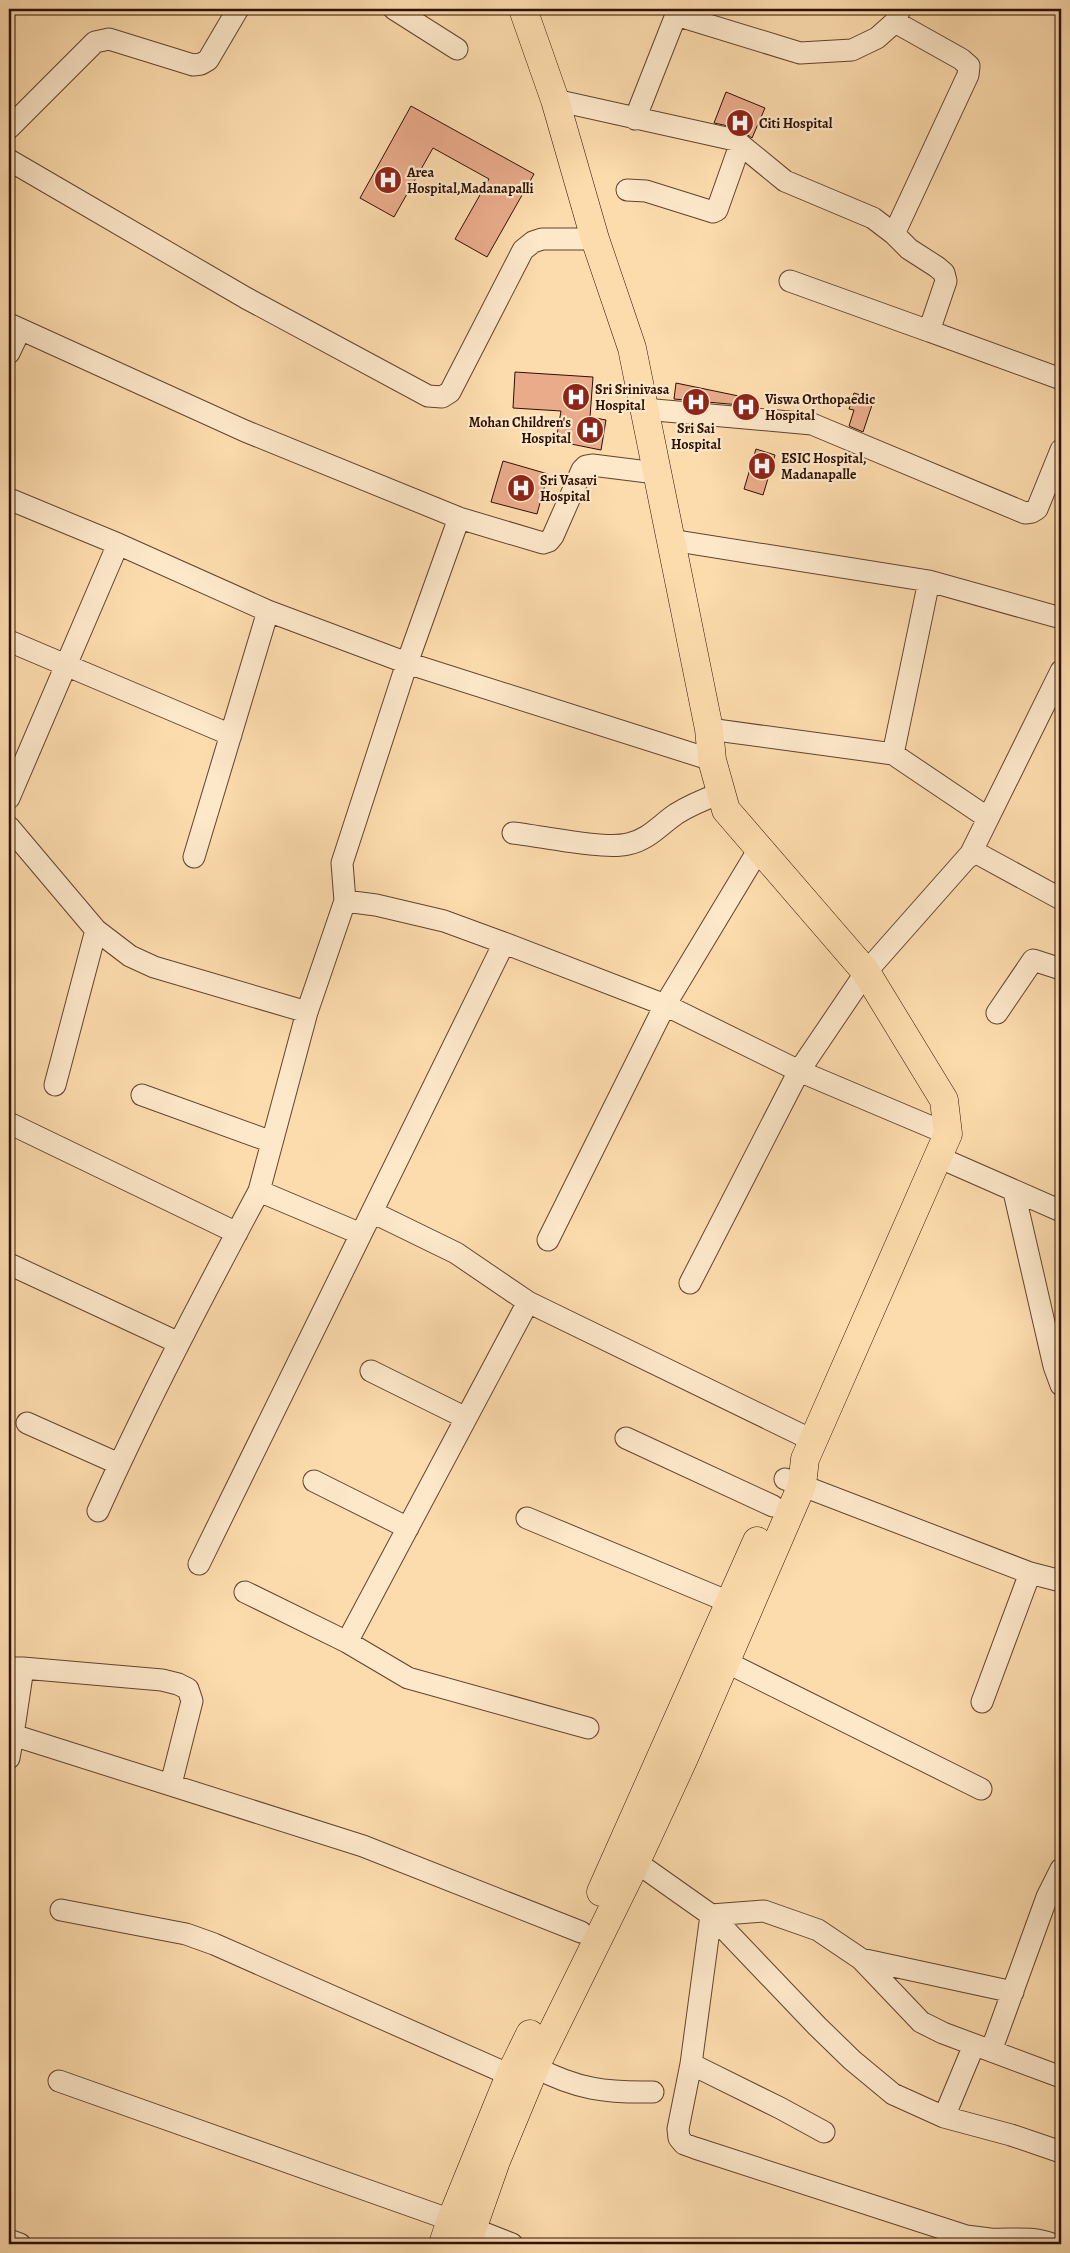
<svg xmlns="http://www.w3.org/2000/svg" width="1070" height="2253" font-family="Alegreya,serif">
<rect width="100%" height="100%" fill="#fcdbad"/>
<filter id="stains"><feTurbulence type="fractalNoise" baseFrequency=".004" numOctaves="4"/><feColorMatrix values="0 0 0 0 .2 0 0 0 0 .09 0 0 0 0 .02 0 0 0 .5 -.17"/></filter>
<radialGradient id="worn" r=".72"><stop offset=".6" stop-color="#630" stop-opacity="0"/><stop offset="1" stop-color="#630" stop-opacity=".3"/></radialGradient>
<path fill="#eaab8b" stroke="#2e1004" d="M 726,92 L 765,108 L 752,138 L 738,128 L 714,123 Z
M 411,106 L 534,174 L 487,257 L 455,239 L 489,179 L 433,148 L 394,217 L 360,198 Z
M 515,372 L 593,377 L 590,417 L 606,420 L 601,450 L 556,441 L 561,411 L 513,408 Z
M 676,383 L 753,399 L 751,406 L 674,399 Z
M 854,393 L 874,399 L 863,432 L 849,426 L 854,410 L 849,409 Z
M 756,449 L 775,455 L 763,495 L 744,489 Z
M 503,461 L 548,474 L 537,514 L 491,502 Z"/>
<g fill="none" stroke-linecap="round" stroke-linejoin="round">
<g stroke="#62432e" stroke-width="23">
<path id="minor" d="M 394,9 L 457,49
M 555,100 L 735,140 L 785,181 L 873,218 L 894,234 L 909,249 L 937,267 L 944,273 L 946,281 L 929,331 L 1061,379
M 635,119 L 676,15 L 800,53 L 852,50 L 877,38 L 895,22 L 900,9
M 9,128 L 95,42 L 109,39 L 193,65 L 201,64 L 208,60 L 238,9
M 9,160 L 246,298 L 428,396 L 442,397 L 450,392 L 523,250 L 533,242 L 542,239 L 595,239
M 627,190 L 646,191 L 713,212 L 717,210 L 740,145
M 894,234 L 968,75 L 969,66 L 961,59 L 895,22
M 790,281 L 929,331
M 9,324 L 245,431 L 459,518 L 543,543 L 549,541 L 553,536 L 582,470 L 586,466 L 592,465 L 656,473
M 9,353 L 20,330
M 644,409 L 812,424 L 1025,513 L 1032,512 L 1037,509 L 1061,450
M 9,499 L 118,544 L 268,611 L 407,663 L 712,760
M 671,540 L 929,581 L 1061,618
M 9,641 L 231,735
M 709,729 L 893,754 L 929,581
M 893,754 L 988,818
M 9,798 L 118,544
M 9,827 L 96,930 L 130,956 L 154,967 L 307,1012 L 259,1191
M 513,833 C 541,836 604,850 628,844 C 648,840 660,825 676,814 C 690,805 705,799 721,793
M 194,857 L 268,611
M 969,857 L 1061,671
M 345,901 L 342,863 L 407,663 L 459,518
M 307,1012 L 345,901 L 376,905 L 444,921 L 504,943 L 665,1005 L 799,1071 L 948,1134
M 997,1013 L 1033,960 L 1061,969
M 55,1085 L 96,930
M 142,1095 L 272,1142
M 9,1123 L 237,1233
M 938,1157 L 1061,1211
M 1014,1192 L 1054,1366 L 1061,1385
M 372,1212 L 456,1253 L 528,1302 L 814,1441
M 548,1240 L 665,1005 L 759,849
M 9,1264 L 179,1343
M 690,1283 L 799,1071 L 866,972 L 973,851 L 1061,899
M 371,1371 L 466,1418
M 27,1423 L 119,1464
M 626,1438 L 773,1506
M 785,1479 L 1030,1573 L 1061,1581
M 314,1481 L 408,1528
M 98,1511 C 147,1402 203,1296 259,1191 L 361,1234
M 527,1518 L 729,1602
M 199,1564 L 504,943
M 245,1592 L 347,1642 L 408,1678 L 588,1728
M 347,1642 L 528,1302
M 724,1661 L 981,1789
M 9,1668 L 23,1668 L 13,1735
M 23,1668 L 162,1680 L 178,1684 L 188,1689 L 192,1701 L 171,1784
M 982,1702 L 1030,1573
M 9,1758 L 13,1735 L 363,1846 L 581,1932
M 636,1862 L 711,1915 L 691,2064 L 780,2108 L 824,2132
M 61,1910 L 186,1934 L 214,1944 L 510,2075
M 711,1915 L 817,2026 L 852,2060 L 893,2094 L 944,2117 L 1011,2135 L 1061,2152
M 711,1915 L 764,1911 L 818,1930 L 861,1959 L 921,2022 L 943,2033 L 1061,2077
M 861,1959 L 1013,1992
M 991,2051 L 1047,1897 L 1061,1869
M 691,2064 L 678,2129 L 679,2138 L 684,2144 L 695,2148 L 966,2236 C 974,2237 982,2238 990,2239 C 1012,2240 1031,2236 1052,2244
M 535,2067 C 576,2089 606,2093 653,2092
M 59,2081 L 451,2220 L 512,2244
M 944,2117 L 974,2045
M 9,2240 L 20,2244"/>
</g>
<g stroke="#2e1004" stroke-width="29">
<path id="major" d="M 601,1892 L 757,1541
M 443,2244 L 451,2220 L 510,2075 L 530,2034
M 467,2244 L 496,2161 L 535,2067 L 636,1862 L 684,1758 L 802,1485 L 805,1459 L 948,1134 L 944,1100 L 866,972 L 726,810 L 712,760 L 709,729 L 632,348 L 595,239 L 555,100 L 523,9"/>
</g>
<use href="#minor" stroke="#fde8ca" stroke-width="21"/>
<use href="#major" stroke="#fcdbad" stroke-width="28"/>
</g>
<defs>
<g id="hospital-disc" transform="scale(1.4375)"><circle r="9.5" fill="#8f2418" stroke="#fde8ca"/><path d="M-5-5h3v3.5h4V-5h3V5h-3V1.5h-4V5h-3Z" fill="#fff"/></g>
</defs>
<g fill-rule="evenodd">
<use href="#hospital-disc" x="740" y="123"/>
<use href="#hospital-disc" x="388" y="180"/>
<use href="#hospital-disc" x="576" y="397"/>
<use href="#hospital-disc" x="696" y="402"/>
<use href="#hospital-disc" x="746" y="407"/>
<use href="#hospital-disc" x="590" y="430"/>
<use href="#hospital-disc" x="762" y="466"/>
<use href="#hospital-disc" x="521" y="488"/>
</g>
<g text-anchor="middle" stroke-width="4.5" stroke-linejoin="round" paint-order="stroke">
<g font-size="14" font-weight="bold" fill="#2e1004" stroke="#fde8ca" text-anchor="start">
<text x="759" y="128">Citi Hospital</text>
<text x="407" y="177">Area<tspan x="407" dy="16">Hospital,Madanapalli</tspan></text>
<text x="595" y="394">Sri Srinivasa<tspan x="595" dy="16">Hospital</tspan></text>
<text x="765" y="404">Viswa Orthopaedic<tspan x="765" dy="16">Hospital</tspan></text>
<text x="571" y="427" text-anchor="end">Mohan Children's<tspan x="571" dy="16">Hospital</tspan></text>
<text x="696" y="433" text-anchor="middle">Sri Sai<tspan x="696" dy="16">Hospital</tspan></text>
<text x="781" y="463">ESIC Hospital,<tspan x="781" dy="16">Madanapalle</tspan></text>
<text x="540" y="485">Sri Vasavi<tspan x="540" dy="16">Hospital</tspan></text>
</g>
</g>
<rect width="1070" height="2253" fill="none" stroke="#fcdbad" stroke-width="30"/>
<rect x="10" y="10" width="1050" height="2233" fill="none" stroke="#2e1004" stroke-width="2.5"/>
<rect x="15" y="15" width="1040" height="2223" fill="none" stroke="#2e1004"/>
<rect width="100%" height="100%" filter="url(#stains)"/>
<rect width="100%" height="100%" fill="url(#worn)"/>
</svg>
